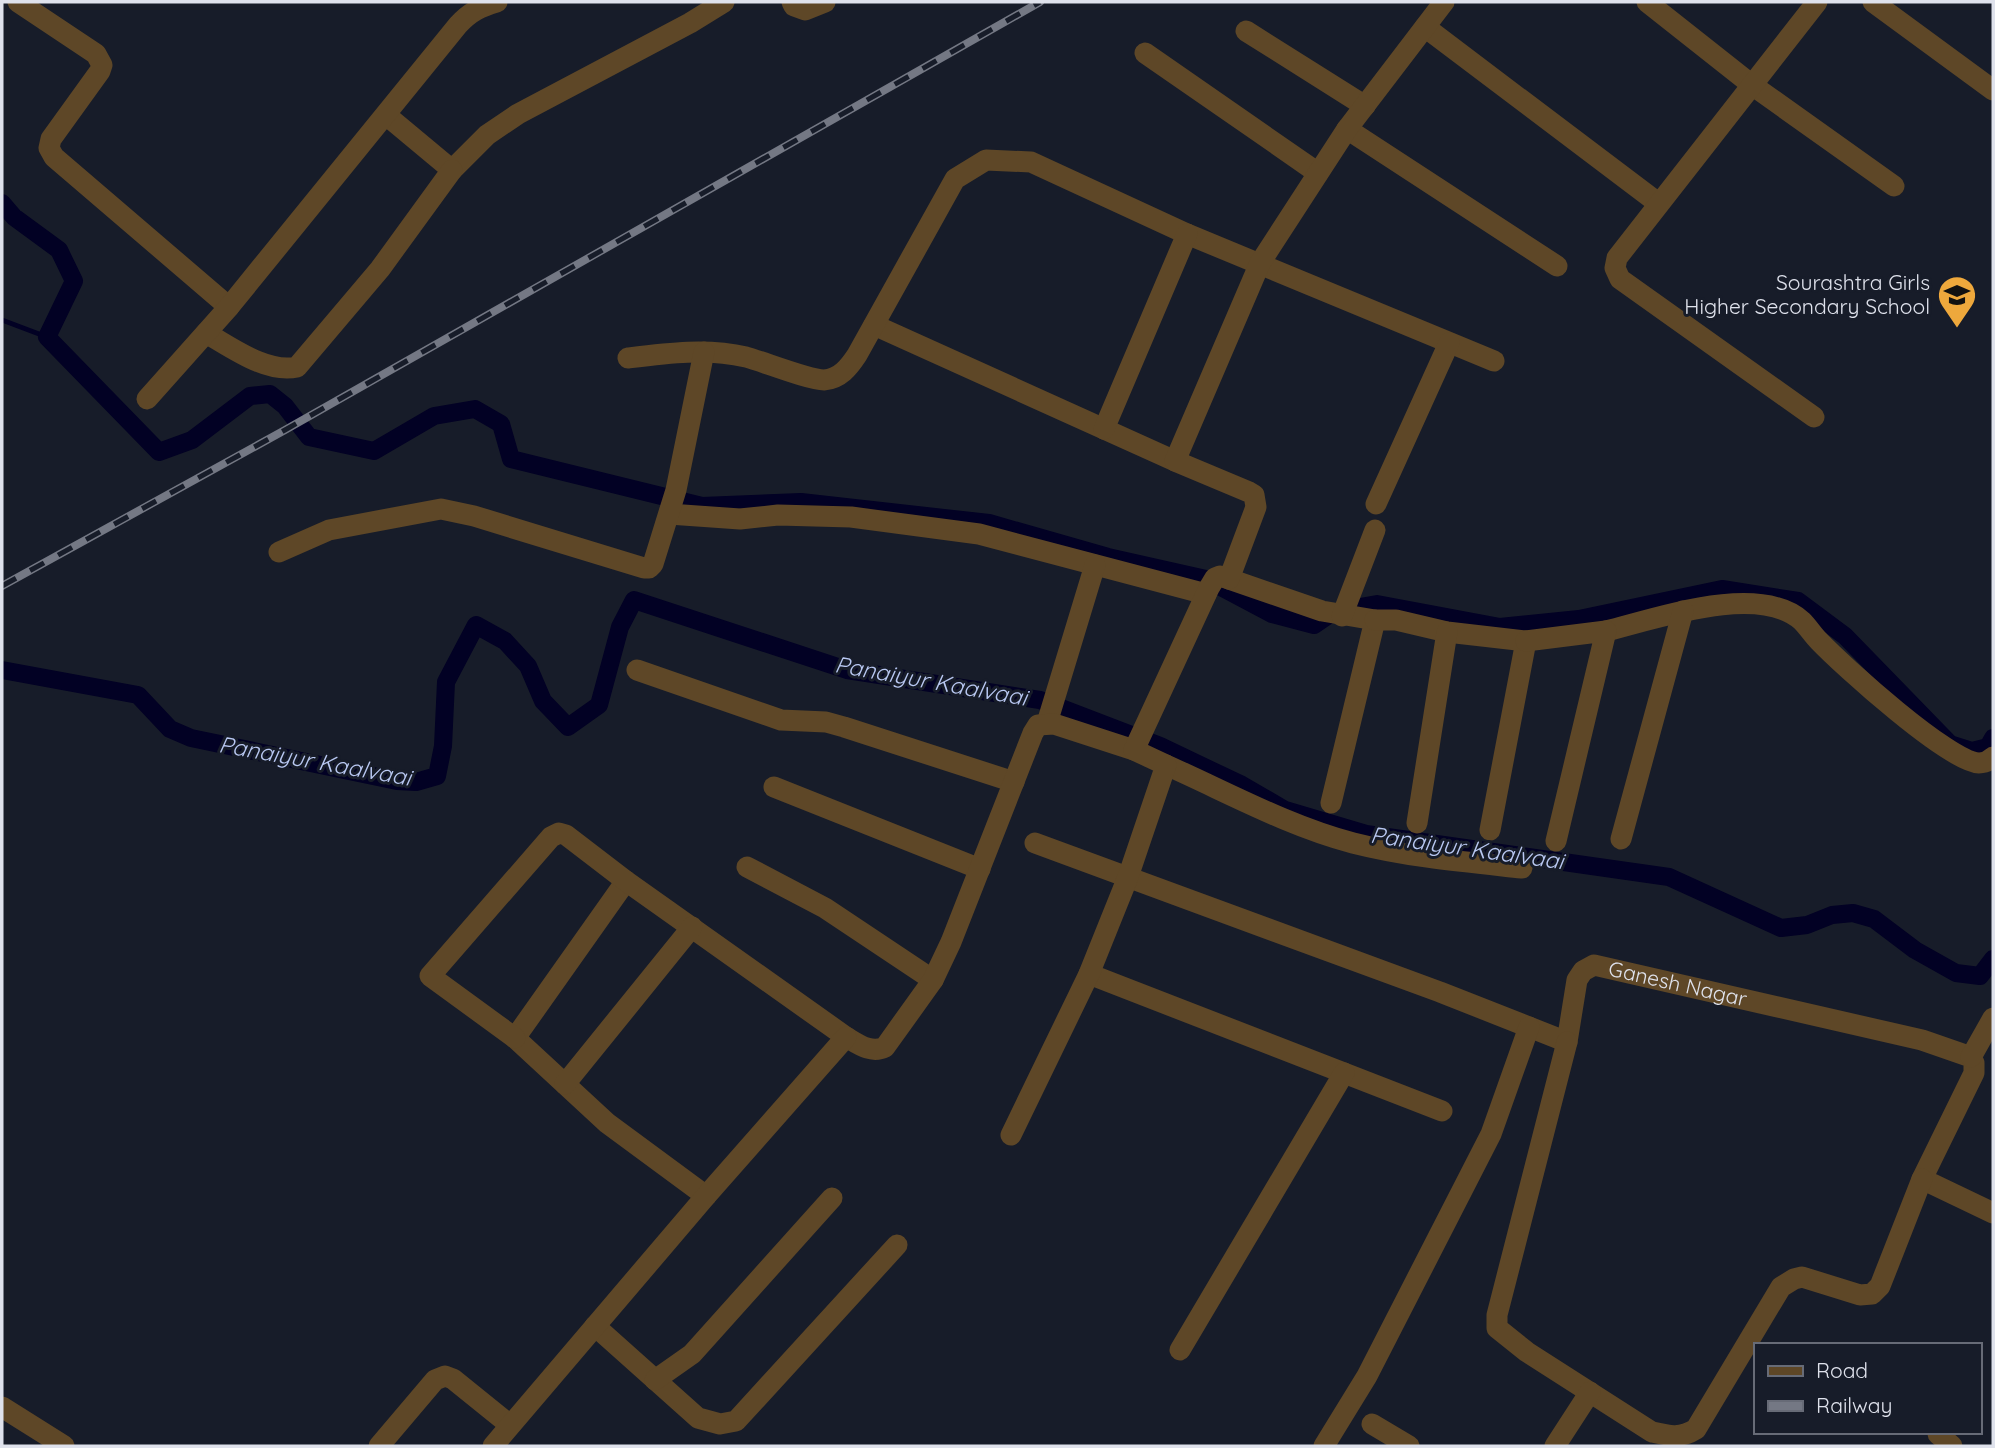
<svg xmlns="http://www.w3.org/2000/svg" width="1995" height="1448" font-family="Quicksand,sans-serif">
<rect width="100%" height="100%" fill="#171c29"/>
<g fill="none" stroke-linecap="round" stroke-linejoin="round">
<path stroke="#020124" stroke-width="5" d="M 2,320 L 47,337"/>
<path stroke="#020124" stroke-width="18" d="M 2,203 L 14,217 L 59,250 L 74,281 L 47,337 L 159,452 L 192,440 L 250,396 L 270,394 L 285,406 L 309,437 L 374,451 L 434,416 L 475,409 L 501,424 L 511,459 L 702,506 L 801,502 L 989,523 L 1108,557 L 1206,579 L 1272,614 L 1314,625 L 1333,612
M 1360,607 L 1377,604 L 1500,627 L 1579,619 L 1722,589 L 1798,601 L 1845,636 L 1950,744 L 1972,751 L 1988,747 L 1993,738
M 2,670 L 138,695 L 170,729 L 191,738 L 397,781 L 416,782 L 437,776 L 443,746 L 446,682 L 476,625 L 505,641 L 528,666 L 543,701 L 568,727 L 599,705 L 620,627 L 634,600 L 847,670 L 1040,700 L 1160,746 L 1242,785 L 1285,810 L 1366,834 L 1669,877 L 1781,928 L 1807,925 L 1832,915 L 1853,913 L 1874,919 L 1915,950 L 1956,973 L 1980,976 L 1993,959"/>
<g stroke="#5e4727" stroke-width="21">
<path d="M 18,2 L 96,54 L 102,65 L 100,71 L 51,139 L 49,148 L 54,157 L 229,307"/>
<path d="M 792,2 L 794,6 L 805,10 L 825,2"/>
<path d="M 1647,2 L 1752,85 L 1894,186"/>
<path d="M 1873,2 L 1993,90"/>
<path d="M 1425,27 L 1658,203"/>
<path d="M 1246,31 L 1365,106"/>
<path d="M 1145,53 L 1318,173"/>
<path d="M 386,115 L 452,170 L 487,135 L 518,114 L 690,23 L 724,2"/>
<path d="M 1347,129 L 1557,266"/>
<path d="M 874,325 L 1175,461"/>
<path d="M 206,333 C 231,347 267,374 297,367 L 380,269 L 452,170"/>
<path d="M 628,358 C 668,353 707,348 746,357 C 764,362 809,380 824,380 C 840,379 849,367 857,355 L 955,179 L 986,160 L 1031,162 L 1187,234 L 1494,361"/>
<path d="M 147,399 L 229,307 L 458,25 C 470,12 480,7 497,2"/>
<path d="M 1814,417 L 1620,279 L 1615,268 L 1617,258 L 1817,2"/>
<path d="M 1104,429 L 1187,234"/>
<path d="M 1376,504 L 1449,343"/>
<path d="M 669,514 L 740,519 L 778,515 L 851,517 L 979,534 L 1206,594"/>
<path d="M 279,552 L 329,530 L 441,509 L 474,516 L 644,568 L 649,568 L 653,564 L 676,490 L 704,352"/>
<path d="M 1229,579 L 1322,611 L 1375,620 L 1331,803"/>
<path d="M 1342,616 L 1375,530"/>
<path d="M 1375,620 L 1396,620 L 1447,632 L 1526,641 L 1490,830"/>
<path d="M 1606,631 C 1655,619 1759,582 1802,621 C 1808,627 1813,635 1819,641 C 1843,666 1949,762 1979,763 C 1985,763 1989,761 1993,757"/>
<path d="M 1526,641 L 1606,631 L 1556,841"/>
<path d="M 637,670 L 781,720 L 826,722 L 844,727 L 1014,782"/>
<path d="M 1047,723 L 1095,565"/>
<path d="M 1166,765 C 1227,792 1288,826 1353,843 C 1408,857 1466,862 1522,868"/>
<path d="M 774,787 L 980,869"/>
<path d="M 1417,823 L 1447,632"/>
<path d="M 1621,839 L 1683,611"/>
<path id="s1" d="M 1035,843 L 1440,992 L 1567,1042 L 1577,980 L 1583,971 L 1594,965 L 1922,1040 L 1971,1057 L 1974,1063 L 1974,1073 L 1922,1179 L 1993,1213"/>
<path d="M 747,867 L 825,908 L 933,980"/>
<path d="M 626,881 L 515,1038 L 607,1123 L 706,1196"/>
<path d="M 1089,974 L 1442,1111"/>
<path d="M 515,1038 L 430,976 L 551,837 L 559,833 L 566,835 L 626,881 L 846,1037 C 858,1044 871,1054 885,1047 L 933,980 L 951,942 L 1033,733 L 1038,725 L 1054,724 L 1134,750"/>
<path d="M 1567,1042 L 1497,1315 L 1497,1328 L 1527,1352 L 1652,1432 C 1669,1436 1680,1439 1696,1429 L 1781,1287 L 1794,1279 L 1802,1277 L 1860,1295 L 1872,1294 L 1880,1286 L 1922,1179"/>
<path d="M 1971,1057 L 1993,1018"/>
<path d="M 565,1084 L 692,927"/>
<path d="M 1011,1135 L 1089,974 L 1128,877 L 1166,765 L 1134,750 L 1209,588 L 1215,578 L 1220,576 L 1229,579 L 1256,507 L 1254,495 L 1249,492 L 1175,461 L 1260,263 L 1347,129 L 1444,2"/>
<path d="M 595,1326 L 698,1418 L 720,1424 L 736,1421 L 897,1245"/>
<path d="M 1180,1350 L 1344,1073"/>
<path d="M 655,1380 L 692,1354 L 832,1198"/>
<path d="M 2,1407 L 64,1446"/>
<path d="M 1372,1424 L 1409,1446"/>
<path d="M 1938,1434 L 1952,1446"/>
<path d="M 379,1446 L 435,1380 L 445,1376 L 453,1379 L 510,1425"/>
<path d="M 493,1446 L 706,1196 L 846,1037"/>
<path d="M 1324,1446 L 1367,1376 L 1491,1134 L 1529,1027"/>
<path d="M 1555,1446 L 1590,1392"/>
</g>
<g stroke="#747884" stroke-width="8">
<path id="rail" d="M 2,586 L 285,430 L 1040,2"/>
</g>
<use href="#rail" stroke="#171c29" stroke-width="5" stroke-dasharray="16" stroke-linecap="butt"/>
</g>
<defs>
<g id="school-pin" transform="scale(2.0125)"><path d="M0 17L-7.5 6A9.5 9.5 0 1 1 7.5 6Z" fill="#eea83c" stroke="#171c29"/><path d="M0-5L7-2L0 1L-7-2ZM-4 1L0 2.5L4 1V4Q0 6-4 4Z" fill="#111"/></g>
</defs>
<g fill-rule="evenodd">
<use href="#school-pin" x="1957" y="295"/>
</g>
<g text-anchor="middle" stroke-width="6" stroke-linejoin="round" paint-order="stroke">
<g font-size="21" fill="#dfe2ec" stroke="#171c29" text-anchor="end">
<text x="1930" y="290">Sourashtra Girls<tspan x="1930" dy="24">Higher Secondary School</tspan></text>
</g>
<g font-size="21" fill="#dfe2ec" stroke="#171c29">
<text dy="7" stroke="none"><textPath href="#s1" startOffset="740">Ganesh Nagar</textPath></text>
</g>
<g font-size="23" font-style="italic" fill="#b9c8f2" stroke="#171c29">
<text transform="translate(931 681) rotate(10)" y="8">Panaiyur Kaalvaai</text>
<text transform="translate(315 761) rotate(10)" y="8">Panaiyur Kaalvaai</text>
<text transform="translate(1467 848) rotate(8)" y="8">Panaiyur Kaalvaai</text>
</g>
</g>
<rect width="1995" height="1448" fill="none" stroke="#dfe2ec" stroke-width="7"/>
<rect x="1754" y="1343" width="228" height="91" fill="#171c29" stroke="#676b77" stroke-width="2"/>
<rect x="1768" y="1366" width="35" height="10" fill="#5e4727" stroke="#676b77" stroke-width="2"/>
<text x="1816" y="1378" font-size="21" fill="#dfe2ec">Road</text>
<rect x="1768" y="1401" width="35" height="10" fill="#747884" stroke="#676b77" stroke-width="2"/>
<text x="1816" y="1413" font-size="21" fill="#dfe2ec">Railway</text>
</svg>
